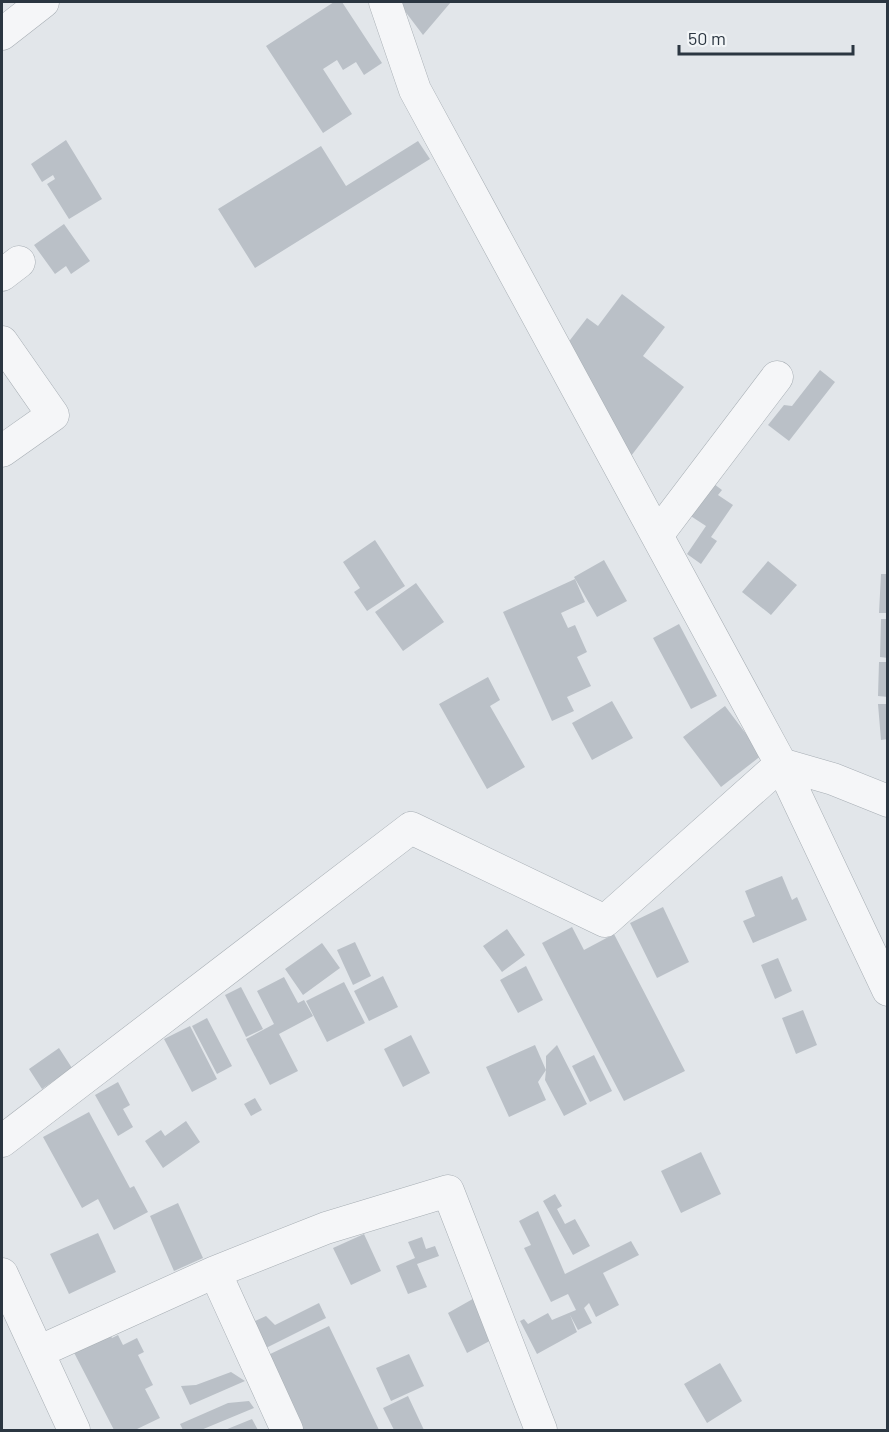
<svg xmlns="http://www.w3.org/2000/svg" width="889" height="1432" font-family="Barlow,sans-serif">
<rect width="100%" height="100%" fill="#e2e6ea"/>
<path fill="#bac0c7" d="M 334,2 L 342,2 L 382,63 L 364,75 L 356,62 L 343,70 L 337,60 L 323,69 L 352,114 L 323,133 L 266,46 Z
M 398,2 L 451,2 L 423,35 Z
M 66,140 L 102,199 L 69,219 L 47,184 L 55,179 L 53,175 L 42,182 L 31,164 Z
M 418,141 L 430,159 L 255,268 L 218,209 L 321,146 L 346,186 Z
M 64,224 L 90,261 L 71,274 L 66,266 L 55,274 L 34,245 Z
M 622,294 L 665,327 L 643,356 L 684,387 L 631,456 L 567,344 L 587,318 L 598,326 Z
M 820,370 L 835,382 L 789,441 L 768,425 L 784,405 L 792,406 Z
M 706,478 L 722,490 L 718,495 L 733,505 L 711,537 L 717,541 L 701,564 L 687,554 L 706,526 L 683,511 Z
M 375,540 L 405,586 L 367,611 L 354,592 L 360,588 L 343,562 Z
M 604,560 L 627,601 L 597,617 L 574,577 Z
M 768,561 L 797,585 L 771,615 L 742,592 Z
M 881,574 L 888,574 L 888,613 L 879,613 Z
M 575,579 L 585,602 L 561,613 L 568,628 L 575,625 L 587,652 L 577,657 L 591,686 L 567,697 L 574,711 L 552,721 L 503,612 Z
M 416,583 L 444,622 L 403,651 L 375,612 Z
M 881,619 L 888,619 L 888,658 L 880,657 Z
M 679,624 L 717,696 L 691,709 L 653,638 Z
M 879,662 L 888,662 L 888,697 L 878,696 Z
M 488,677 L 500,700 L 490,706 L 525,767 L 487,789 L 439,704 Z
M 612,701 L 633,738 L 592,760 L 572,723 Z
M 878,704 L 888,704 L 888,739 L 881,740 Z
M 725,706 L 762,755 L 721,787 L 683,737 Z
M 782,876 L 792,900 L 797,897 L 807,920 L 753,943 L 743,921 L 755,916 L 745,891 Z
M 663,907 L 689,962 L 657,978 L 630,923 Z
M 572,927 L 584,950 L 614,934 L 685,1071 L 624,1101 L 542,943 Z
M 507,929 L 525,955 L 502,972 L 483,946 Z
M 355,942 L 371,976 L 353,985 L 337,950 Z
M 322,943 L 340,968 L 303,995 L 285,969 Z
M 778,958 L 792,991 L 775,999 L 761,965 Z
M 526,966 L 543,1000 L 518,1013 L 500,980 Z
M 383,976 L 398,1007 L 369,1021 L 354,991 Z
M 284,977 L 298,1003 L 304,1000 L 313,1016 L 279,1034 L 298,1071 L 270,1085 L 246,1039 L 274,1024 L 257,991 Z
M 344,982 L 365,1023 L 327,1042 L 306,1001 Z
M 241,987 L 263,1029 L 246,1037 L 225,995 Z
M 803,1010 L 817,1045 L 796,1054 L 782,1018 Z
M 207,1018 L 232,1066 L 217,1074 L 192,1026 Z
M 190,1026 L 217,1079 L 192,1092 L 164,1039 Z
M 411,1035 L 430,1073 L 403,1087 L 384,1049 Z
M 535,1045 L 546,1070 L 546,1056 L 557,1045 L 587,1104 L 564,1116 L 545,1080 L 546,1070 L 538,1082 L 546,1100 L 509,1117 L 486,1067 Z
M 59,1048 L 72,1068 L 42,1089 L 29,1069 Z
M 594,1055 L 612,1091 L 590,1102 L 572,1066 Z
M 118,1082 L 130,1105 L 123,1109 L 133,1127 L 118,1136 L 95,1095 Z
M 255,1098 L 262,1110 L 251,1116 L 244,1104 Z
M 89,1112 L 130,1188 L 134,1186 L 148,1212 L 114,1230 L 98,1199 L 82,1208 L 43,1137 Z
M 186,1121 L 200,1142 L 163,1168 L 145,1141 L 161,1130 L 165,1136 Z
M 701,1152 L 721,1194 L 681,1213 L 661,1171 Z
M 555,1194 L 562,1206 L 557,1209 L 565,1224 L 575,1219 L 590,1246 L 573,1255 L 543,1201 Z
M 178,1203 L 203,1258 L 174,1271 L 150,1216 Z
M 538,1211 L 565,1274 L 631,1241 L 639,1255 L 603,1273 L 619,1305 L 596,1317 L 589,1303 L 584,1308 L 592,1323 L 578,1330 L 570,1315 L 577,1332 L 537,1354 L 520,1321 L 524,1319 L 528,1324 L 548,1313 L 552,1320 L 576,1310 L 568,1294 L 551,1302 L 524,1248 L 531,1245 L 519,1221 Z
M 98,1233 L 116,1272 L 69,1294 L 50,1254 Z
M 364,1234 L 381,1271 L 351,1285 L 333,1248 Z
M 422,1237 L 426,1249 L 435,1246 L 439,1256 L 417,1264 L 427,1287 L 408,1294 L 396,1266 L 415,1258 L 408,1242 Z
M 478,1296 L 499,1336 L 467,1353 L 448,1313 Z
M 319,1303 L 326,1318 L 264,1349 L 251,1323 L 266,1316 L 275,1325 Z
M 104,1323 L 112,1338 L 118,1335 L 123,1345 L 137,1338 L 144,1352 L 138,1355 L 153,1385 L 145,1389 L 160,1418 L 135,1430 L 114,1430 L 68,1341 Z
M 329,1326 L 379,1430 L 302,1430 L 266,1356 Z
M 409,1354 L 424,1386 L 391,1401 L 376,1368 Z
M 720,1363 L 742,1401 L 707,1423 L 684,1384 Z
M 231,1372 L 245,1381 L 190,1405 L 181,1386 L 196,1385 Z
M 408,1396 L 424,1430 L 394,1430 L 383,1408 Z
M 249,1401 L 254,1408 L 201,1430 L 183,1430 L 180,1424 L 228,1403 Z
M 252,1419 L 258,1430 L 225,1430 Z"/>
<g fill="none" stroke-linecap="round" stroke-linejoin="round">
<g stroke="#a7aeb4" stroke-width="33">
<path id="minor" d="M 385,2 L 415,90 L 781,764 L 833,779 L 888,801
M 2,34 L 43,2
M 2,275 L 19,262
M 2,342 L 53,415 L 2,451
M 658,534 L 777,377
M 2,1141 L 411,828 L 605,921 L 781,764 L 888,990
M 215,1272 L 287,1430
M 2,1274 L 74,1430
M 38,1352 L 215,1272 L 326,1228 L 448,1191 L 541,1430"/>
</g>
<use href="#minor" stroke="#f5f6f8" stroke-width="32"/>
</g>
<rect width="889" height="1432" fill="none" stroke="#2b3641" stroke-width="6"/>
<path d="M679 45v9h174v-9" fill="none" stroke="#2b3641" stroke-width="3"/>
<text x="688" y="45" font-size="18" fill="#2b3641" stroke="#f2f5f7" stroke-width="4.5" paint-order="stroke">50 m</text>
</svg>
